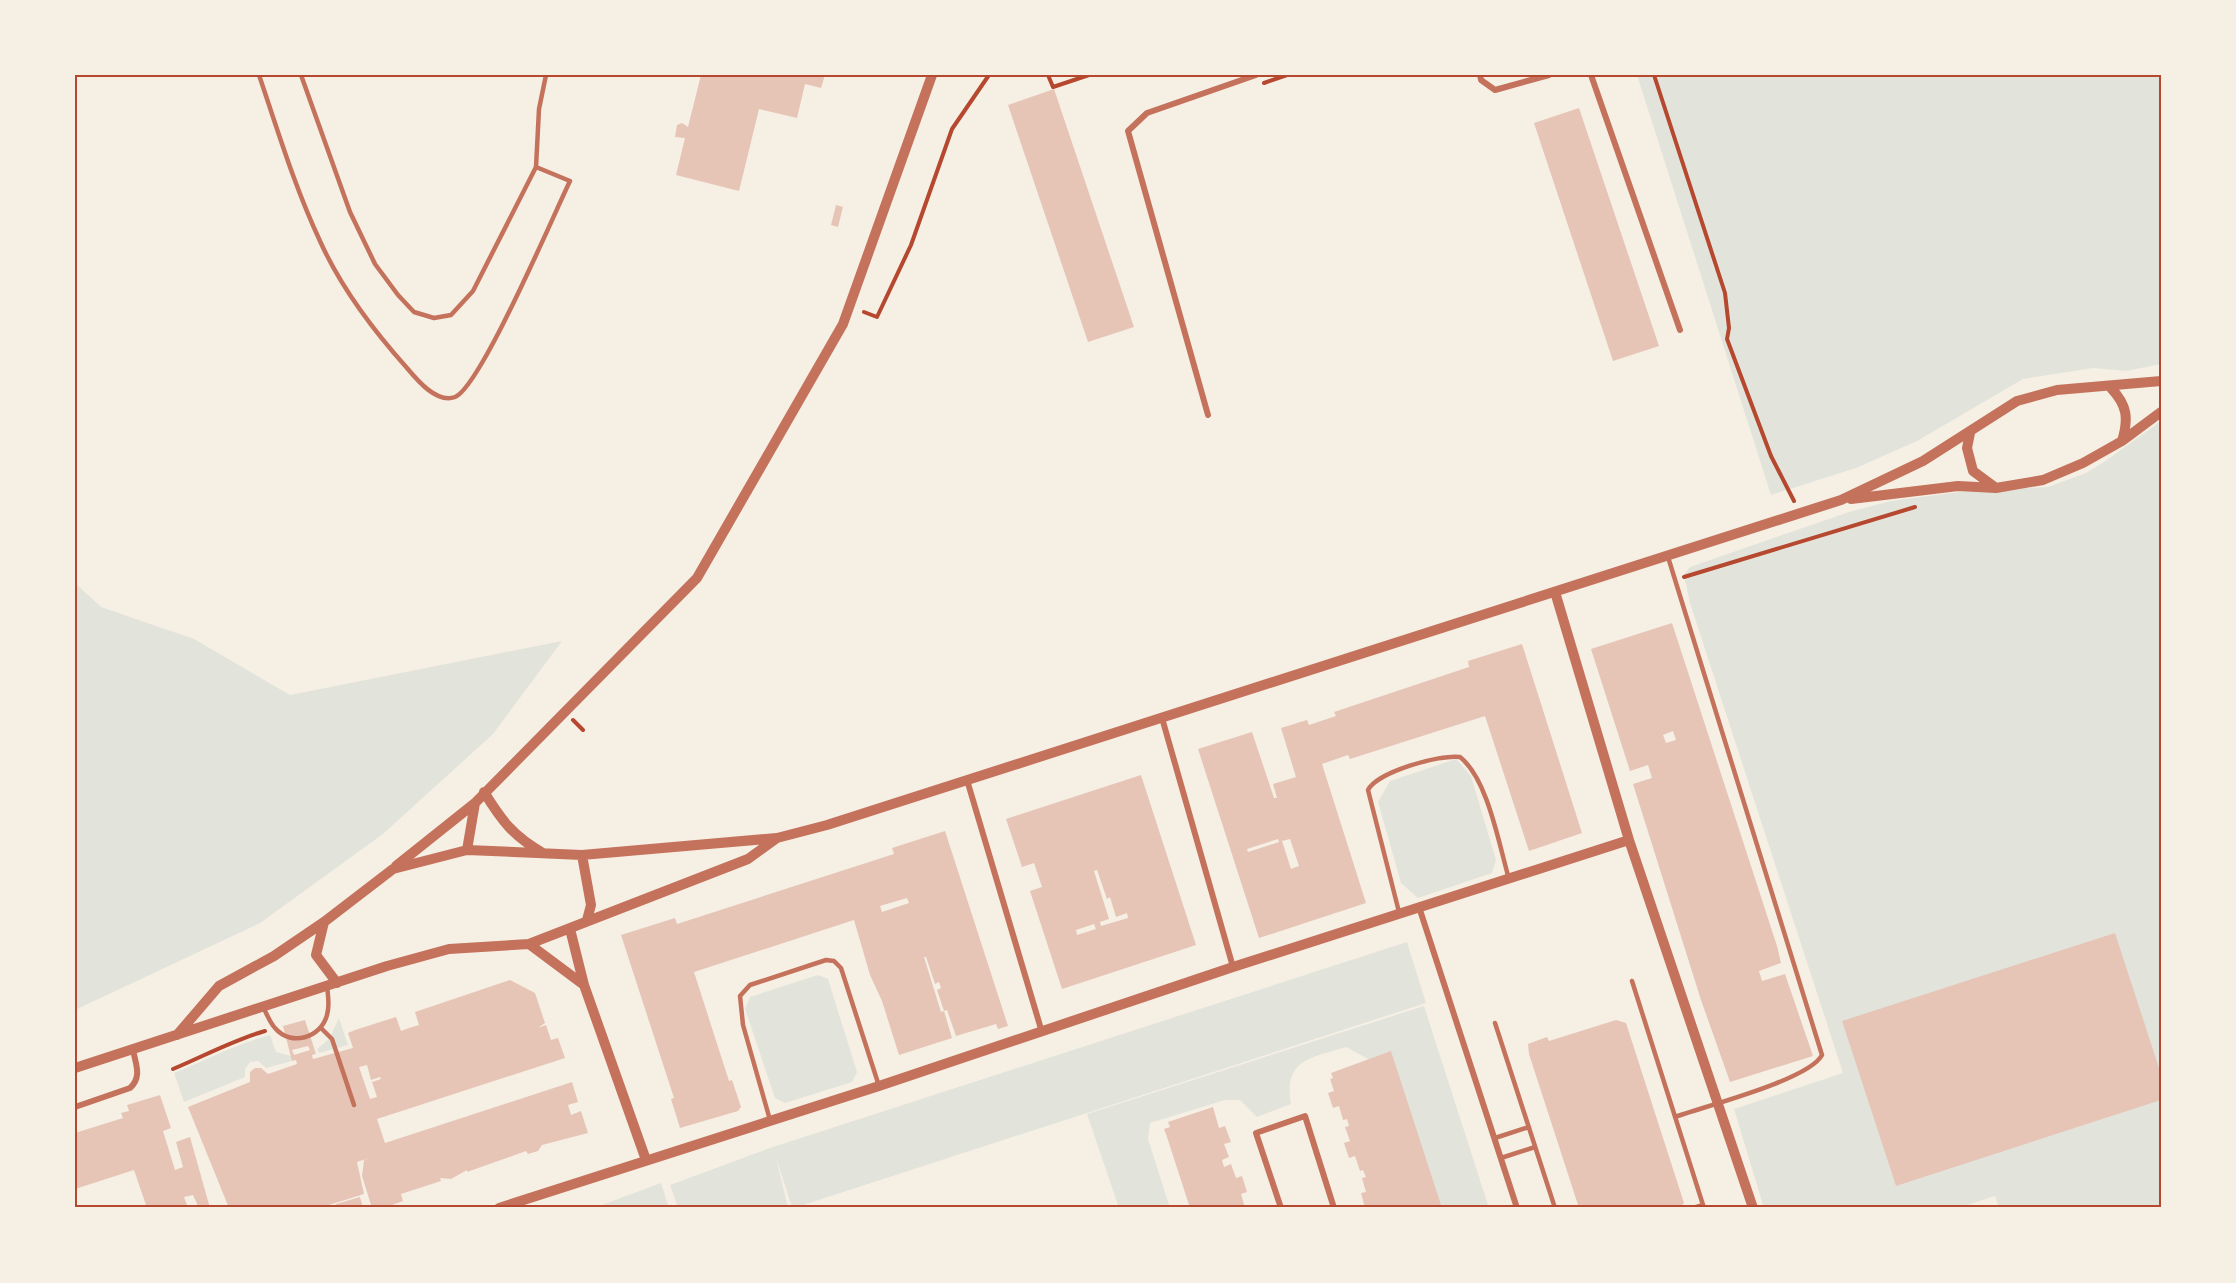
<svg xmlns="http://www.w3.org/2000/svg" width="2236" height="1283" font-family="Commissioner,sans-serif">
<rect width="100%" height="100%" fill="#f6efe4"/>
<path fill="#e2e4dc" d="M 1637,75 L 2161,75 L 2161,364 L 2126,371 L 2093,368 L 2023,379 L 1917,441 L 1856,468 L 1771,495 Z
M 2161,421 L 2161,1208 L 1999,1208 L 1995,1196 L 1958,1208 L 1764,1208 L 1734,1109 L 1843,1073 L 1690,603 L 1684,575 L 1690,567 L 1849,512 L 1891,501 L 1974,490 L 2048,487 L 2086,473 L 2104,462 Z
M 75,583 L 101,607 L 194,639 L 290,695 L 562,641 L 493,734 L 383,834 L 260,923 L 75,1010 Z
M 1456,759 L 1471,776 L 1496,860 L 1492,873 L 1418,898 L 1401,883 L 1378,802 L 1390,781 Z
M 1407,942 L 1426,1003 L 794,1208 L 789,1208 L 792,1207 L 776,1158 L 788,1208 L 678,1208 L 670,1185 L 773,1147 Z
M 818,975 L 828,979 L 857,1072 L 852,1082 L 785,1103 L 775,1098 L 745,1009 L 750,997 Z
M 1424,1006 L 1489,1208 L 1418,1208 L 1370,1060 L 1346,1047 C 1311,1058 1283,1059 1291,1104 L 1257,1117 L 1240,1100 L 1225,1100 L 1150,1123 L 1148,1139 L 1170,1208 L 1119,1208 L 1087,1114 Z
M 339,1018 L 348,1045 L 319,1053 L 317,1049 L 329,1039 Z
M 270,1035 L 276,1052 L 291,1056 L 292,1061 L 266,1068 L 258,1061 L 250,1062 L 245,1069 L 245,1077 L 184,1102 L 174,1073 C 206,1060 236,1044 270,1035 Z
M 661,1183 L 669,1208 L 594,1208 Z"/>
<path fill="#e6c5b7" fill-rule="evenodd" d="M 701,75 L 825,75 L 821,88 L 805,84 L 797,118 L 759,109 L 739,191 L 676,175 L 685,138 L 675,137 L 677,125 L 682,123 L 688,127 Z
M 1054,89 L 1134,327 L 1088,342 L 1008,105 Z
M 1579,108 L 1659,346 L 1613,361 L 1534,123 Z
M 836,205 L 843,207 L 838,227 L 831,225 Z
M 1672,623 L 1777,946 L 1781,963 L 1759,971 L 1762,981 L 1785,974 L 1813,1056 L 1730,1082 L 1701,1000 L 1633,784 L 1652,778 L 1648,765 L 1630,771 L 1591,649 ZM 1673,731 L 1676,740 L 1666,743 L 1663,735 Z
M 1522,644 L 1582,833 L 1529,851 L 1485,716 L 1350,759 L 1348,755 L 1322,764 L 1366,903 L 1259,938 L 1198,749 L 1252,732 L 1274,798 L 1277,798 L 1273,784 L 1296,777 L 1281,728 L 1307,720 L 1309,725 L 1336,716 L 1334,712 L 1469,667 L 1468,661 ZM 1278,839 L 1279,842 L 1248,852 L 1247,849 ZM 1290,839 L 1299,866 L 1291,869 L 1282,841 Z
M 1141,775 L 1196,945 L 1062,989 L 1030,891 L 1042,887 L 1034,863 L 1022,867 L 1006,819 ZM 1097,870 L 1107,899 L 1110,897 L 1116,917 L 1127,913 L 1128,918 L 1101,926 L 1100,922 L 1109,919 L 1094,871 ZM 1094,924 L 1096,929 L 1077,935 L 1076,930 Z
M 945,831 L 1008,1026 L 998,1029 L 996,1024 L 956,1036 L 947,1010 L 944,1011 L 937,990 L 941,988 L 939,982 L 935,984 L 926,957 L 924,957 L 941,1012 L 944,1011 L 952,1038 L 899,1055 L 882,1001 L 870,975 L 854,920 L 694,972 L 729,1081 L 732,1080 L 741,1107 L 738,1111 L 680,1128 L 671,1099 L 674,1098 L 621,935 L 675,918 L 677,924 L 894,854 L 892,848 ZM 907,898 L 909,903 L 882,912 L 880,906 Z
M 2115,933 L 2161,1074 L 2161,1100 L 1896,1186 L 1842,1021 Z
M 510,980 L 535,993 L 545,1023 L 538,1028 L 546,1025 L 551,1040 L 558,1038 L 565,1058 L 377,1119 L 385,1143 L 572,1082 L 578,1102 L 568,1105 L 571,1115 L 581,1111 L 588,1133 L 542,1145 L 538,1151 L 528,1154 L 526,1151 L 467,1172 L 467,1170 L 451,1179 L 440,1178 L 441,1181 L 401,1194 L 403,1201 L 384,1208 L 372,1208 L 362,1176 L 364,1160 L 372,1157 L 357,1162 L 364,1194 L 329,1205 L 330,1208 L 229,1208 L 188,1107 L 250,1082 L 250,1072 L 255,1068 L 261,1068 L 268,1074 L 297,1064 L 296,1060 L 292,1061 L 283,1026 L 305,1020 L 316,1054 L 312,1055 L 313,1059 L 353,1048 L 348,1033 L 355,1030 L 396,1017 L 401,1031 L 409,1028 L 419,1025 L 415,1012 ZM 308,1046 L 310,1050 L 294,1055 L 292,1050 ZM 367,1065 L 371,1080 L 380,1077 L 381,1079 L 372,1082 L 377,1097 L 370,1099 L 359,1067 Z
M 1616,1020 L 1626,1023 L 1684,1203 L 1680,1208 L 1579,1208 L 1529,1054 L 1528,1044 L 1547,1037 L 1549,1041 Z
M 1391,1051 L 1442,1208 L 1365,1208 L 1361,1193 L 1366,1192 L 1362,1178 L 1366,1177 L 1363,1170 L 1360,1171 L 1355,1156 L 1349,1158 L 1344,1143 L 1350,1141 L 1345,1127 L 1349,1126 L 1347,1119 L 1343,1120 L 1339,1106 L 1333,1108 L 1328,1093 L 1334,1091 L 1330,1079 L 1333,1078 L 1331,1073 Z
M 160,1095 L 171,1128 L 163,1131 L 175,1170 L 183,1167 L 176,1142 L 190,1137 L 210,1208 L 199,1208 L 193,1195 L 184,1197 L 188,1208 L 147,1208 L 134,1170 L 75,1189 L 75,1133 L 123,1118 L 121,1113 L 129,1111 L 127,1105 Z
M 1213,1107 L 1219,1128 L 1225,1126 L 1231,1142 L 1224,1144 L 1229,1157 L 1222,1160 L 1224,1167 L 1231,1164 L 1236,1178 L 1242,1176 L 1247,1192 L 1241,1194 L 1245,1208 L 1190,1208 L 1167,1137 L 1164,1129 L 1170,1127 L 1168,1122 Z
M 360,1197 L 363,1208 L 337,1208 L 336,1204 Z"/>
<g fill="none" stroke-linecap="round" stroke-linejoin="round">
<path stroke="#b5482f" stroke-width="4" d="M 1048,75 L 1053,87 L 1089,75
M 1654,75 L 1725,293 L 1729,328 L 1727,339 L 1771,456 L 1794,501
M 1264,83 L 1287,75
M 864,312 L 877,317 L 911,245 L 952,129 L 989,75
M 1684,577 L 1915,507
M 573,720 L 583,730
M 173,1069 C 204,1056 233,1040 265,1031"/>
<path stroke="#c5725c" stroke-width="4.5" d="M 259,75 C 278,131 295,188 320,241 C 341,288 373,330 407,368 C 417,380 437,404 455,397 C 481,386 553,216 570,181 L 536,167
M 301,75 L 350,212 L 375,264 L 398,295 L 414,312 L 434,318 L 451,315 L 473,291 L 536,167 L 539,109 L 546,75
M 1668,557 L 1822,1055 C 1809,1080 1705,1106 1675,1117
M 1399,912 L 1368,790 C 1377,772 1440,754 1460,757 C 1488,779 1499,845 1509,879
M 1632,981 L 1704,1208
M 263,1007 C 267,1014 270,1023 275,1028 C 291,1047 321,1038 327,1015 C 330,1005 328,996 327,986
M 1495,1023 L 1555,1208
M 321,1028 L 332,1039 L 354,1105
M 770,1120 L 743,1025 L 740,996 L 750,985 L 826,960 L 834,961 L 841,968 L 879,1086
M 1495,1138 L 1529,1127
M 1501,1158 L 1535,1147
M 1693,1208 L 1703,1205"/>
<path stroke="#c5725c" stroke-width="6" d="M 1480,75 L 1481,80 L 1495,90 L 1549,75
M 1591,75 L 1680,330
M 1208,415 L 1128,131 L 1147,113 L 1256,75
M 1162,718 L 1233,967
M 967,780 L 1041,1029
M 1419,907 L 1517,1208
M 75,1107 L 130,1088 C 142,1077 136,1065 133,1050
M 1281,1208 L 1256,1133 L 1305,1116 L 1334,1208"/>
<path stroke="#c5725c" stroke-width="10" d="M 2111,388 C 2127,405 2129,418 2122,441
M 1970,433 L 1967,448 L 1973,471 L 1996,488
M 1851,499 L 1958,486 L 1996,488 L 2043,480 L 2083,463 L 2122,441 L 2161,412
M 1555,592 L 1629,840 L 1753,1208
M 484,792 C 502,821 513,836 543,853
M 467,850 L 475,803
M 582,855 L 591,905 L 587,920
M 396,866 L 475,803 L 697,578 L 843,324 L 932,75
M 324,922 L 316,955 L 337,983
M 570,929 L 584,985 L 646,1160
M 529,944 L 584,985
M 177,1035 L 219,986 L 274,956 L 324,922 L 393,869 L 467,850 L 582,855 L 777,838 L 827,825 L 1841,500 L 1923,461 L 2017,401 L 2057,390 L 2161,381
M 75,1068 L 387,966 L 449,949 L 529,944 L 748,859 L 777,838
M 499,1208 L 879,1086 L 1233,967 L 1629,840"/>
</g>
<rect width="2236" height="1283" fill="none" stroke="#f6efe4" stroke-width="153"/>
<rect x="76" y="76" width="2084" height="1130" fill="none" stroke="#b5482f" stroke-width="2"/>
</svg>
